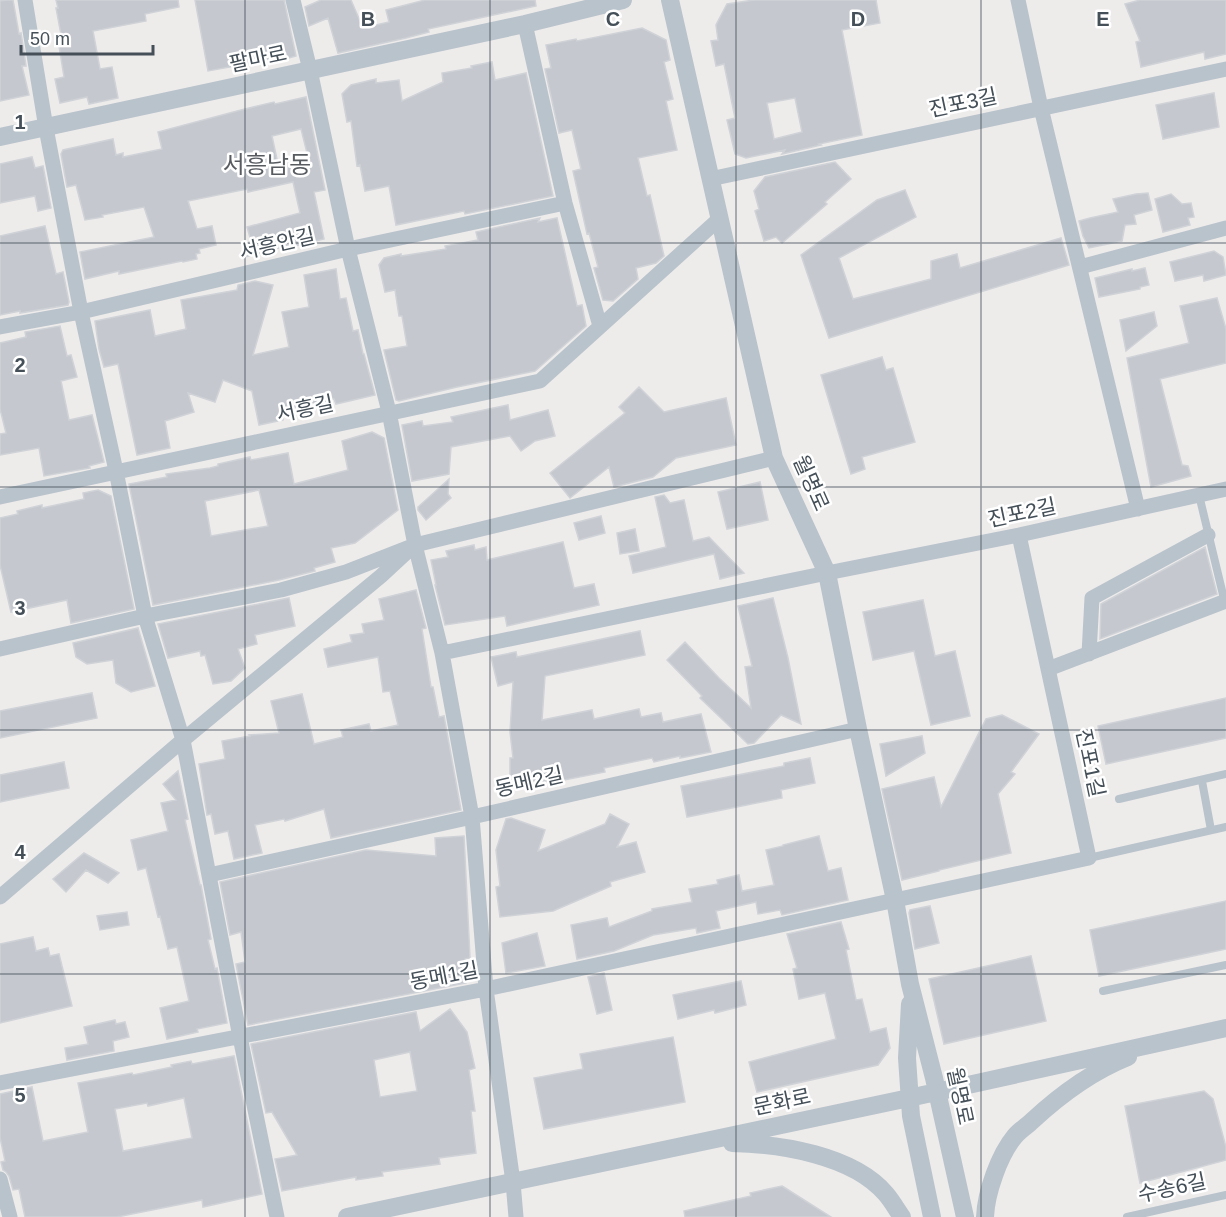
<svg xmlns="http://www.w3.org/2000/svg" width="1226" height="1217" font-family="Arial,'Noto Sans KR',sans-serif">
<rect width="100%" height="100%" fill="#eeebeb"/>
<path fill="#c5c8ce" stroke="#cfd2d7" stroke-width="1.5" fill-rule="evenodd" d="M 7,0 L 13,0 L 19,34 L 21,33 L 26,66 L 22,66 L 29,95 L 0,101 L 0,1 Z
M 56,0 L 178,0 L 179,7 L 145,14 L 146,21 L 93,31 L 100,69 L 112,67 L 118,98 L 89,104 L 87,97 L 60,103 L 55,79 L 64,77 L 59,46 L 63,45 L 56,8 L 58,8 Z
M 195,0 L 284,0 L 296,56 L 274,62 L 273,59 L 208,71 Z
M 321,0 L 351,0 L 363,28 L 389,22 L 386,10 L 425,0 L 535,0 L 536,6 L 428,29 L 429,32 L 406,38 L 338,53 L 328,18 L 309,26 L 305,7 Z
M 754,0 L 876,0 L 880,23 L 842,30 L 862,135 L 819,144 L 821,145 L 782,154 L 785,150 L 746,158 L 735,154 L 727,120 L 735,118 L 724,64 L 716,66 L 711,41 L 718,40 L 716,25 L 727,4 ZM 795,98 L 802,132 L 774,139 L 767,103 Z
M 1140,0 L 1226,0 L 1226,54 L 1205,59 L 1204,52 L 1141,67 L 1136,42 L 1140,41 L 1125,4 Z
M 642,28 L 666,40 L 670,60 L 664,62 L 673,99 L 666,101 L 677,150 L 638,158 L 647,196 L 650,195 L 664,256 L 656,263 L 636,268 L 638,279 L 613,301 L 603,300 L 594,268 L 598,267 L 589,233 L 587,234 L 573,171 L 581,169 L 572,130 L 559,133 L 545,69 L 551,68 L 546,45 L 576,39 L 577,41 Z
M 492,62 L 495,80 L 526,73 L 553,196 L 465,214 L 464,211 L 396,225 L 389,186 L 365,191 L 360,165 L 357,166 L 351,121 L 347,122 L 342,94 L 351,85 L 376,79 L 376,83 L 399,80 L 402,101 L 443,82 L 442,73 L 472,68 L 471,66 Z
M 1214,93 L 1219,127 L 1163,139 L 1156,105 Z
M 306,97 L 325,190 L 314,192 L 324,239 L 295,246 L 294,244 L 245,257 L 249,242 L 251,241 L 247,227 L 300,213 L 293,182 L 248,192 L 247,189 L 188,201 L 197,229 L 212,226 L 216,245 L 199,249 L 200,253 L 196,254 L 197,259 L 183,262 L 182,261 L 119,274 L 119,271 L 85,279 L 80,252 L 154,237 L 144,207 L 102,215 L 103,217 L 85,220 L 76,185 L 67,187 L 61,154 L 63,150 L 113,139 L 116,155 L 123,153 L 123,157 L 162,149 L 158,132 L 241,110 L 274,102 L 275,104 ZM 301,129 L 308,157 L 278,164 L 272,136 Z
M 32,157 L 35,168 L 43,166 L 51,208 L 38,211 L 35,196 L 0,203 L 0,164 Z
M 835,162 L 851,179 L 825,202 L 827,204 L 782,243 L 776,237 L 764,241 L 755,211 L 759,209 L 754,191 L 765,177 Z
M 905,190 L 916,217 L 839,258 L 853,299 L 931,279 L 931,261 L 957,254 L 960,268 L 1061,238 L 1069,265 L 829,338 L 801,255 L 877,200 Z
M 1148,193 L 1152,210 L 1134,215 L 1136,224 L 1125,225 L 1122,241 L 1089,248 L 1083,236 L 1079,221 L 1090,218 L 1118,212 L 1113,199 L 1136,194 Z
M 1171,194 L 1182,204 L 1191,203 L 1194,217 L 1188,218 L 1190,225 L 1163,232 L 1155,199 Z
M 540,218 L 538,222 L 557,218 L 577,306 L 582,305 L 586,326 L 535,371 L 457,387 L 399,401 L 396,400 L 384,350 L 407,346 L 402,316 L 399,316 L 395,290 L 385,292 L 379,265 L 384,258 L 401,254 L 401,256 L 446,249 L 445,246 L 478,240 L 476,232 Z
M 45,226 L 56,274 L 63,272 L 69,302 L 68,305 L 20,313 L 20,311 L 0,315 L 0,236 Z
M 1214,251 L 1223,257 L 1226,275 L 1204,281 L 1203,275 L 1175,281 L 1170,262 Z
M 1145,268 L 1149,285 L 1140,287 L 1140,289 L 1099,297 L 1095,278 L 1132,269 L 1132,271 Z
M 336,269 L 340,299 L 346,298 L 353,331 L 358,330 L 363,354 L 364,354 L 375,395 L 336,404 L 334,399 L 282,411 L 283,420 L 259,425 L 252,391 L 223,380 L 215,402 L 188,393 L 194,412 L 165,421 L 170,448 L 137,455 L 118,364 L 104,367 L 99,349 L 95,321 L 150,310 L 155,336 L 186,329 L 181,300 L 237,290 L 238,285 L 255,281 L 273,285 L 253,355 L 289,347 L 282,312 L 309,307 L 304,275 Z
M 1217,298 L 1226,329 L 1226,363 L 1160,379 L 1182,465 L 1188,466 L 1191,476 L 1151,487 L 1127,358 L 1189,343 L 1180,306 Z
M 1154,312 L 1157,326 L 1126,351 L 1120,320 Z
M 60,326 L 67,356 L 71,355 L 77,377 L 61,381 L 69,420 L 92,415 L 104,462 L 89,466 L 90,468 L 44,476 L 39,448 L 0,455 L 0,434 L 6,433 L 0,409 L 0,343 L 26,337 L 25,332 Z
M 882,357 L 886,370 L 893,368 L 915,442 L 862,457 L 865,469 L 851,474 L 821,375 Z
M 639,387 L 664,412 L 726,398 L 736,445 L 676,458 L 653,477 L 614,487 L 609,467 L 570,498 L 550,473 L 625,413 L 619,407 Z
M 508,405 L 510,420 L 548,410 L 555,436 L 535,441 L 521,451 L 510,436 L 451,447 L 449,474 L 412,481 L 402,425 L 422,421 L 423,426 L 453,422 L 451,417 Z
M 372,432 L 384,438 L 398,510 L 355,543 L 331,548 L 335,562 L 314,568 L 315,571 L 279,580 L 153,605 L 129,484 L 167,477 L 166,474 L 210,468 L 218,466 L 218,464 L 250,457 L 251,460 L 288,453 L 294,484 L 348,470 L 342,441 ZM 259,490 L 268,526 L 211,536 L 205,501 Z
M 449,479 L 448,494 L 451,498 L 426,520 L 418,510 L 418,507 Z
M 760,482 L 768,520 L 727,529 L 718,492 Z
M 98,490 L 111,496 L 134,609 L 71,623 L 67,600 L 11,612 L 0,565 L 0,518 L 18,514 L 17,511 L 42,505 L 42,508 L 84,499 L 83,493 Z
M 664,495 L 670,503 L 684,500 L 693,541 L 709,537 L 744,573 L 720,579 L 714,554 L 633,573 L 629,556 L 666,547 L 655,497 Z
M 601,516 L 605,533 L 579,540 L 574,523 Z
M 635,529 L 639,551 L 620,554 L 617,533 Z
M 563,542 L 574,588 L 594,584 L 599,605 L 507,626 L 505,616 L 445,625 L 435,585 L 436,585 L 431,560 L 448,557 L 446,551 L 474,545 L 475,550 L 486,547 L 487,560 Z
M 1205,547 L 1217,594 L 1100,639 L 1101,604 Z
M 416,590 L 426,628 L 422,629 L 431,687 L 433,687 L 439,717 L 444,716 L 461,810 L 331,838 L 324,809 L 285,821 L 284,819 L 255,825 L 262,853 L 234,859 L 228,831 L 215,834 L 211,814 L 207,815 L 199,764 L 225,759 L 222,741 L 250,736 L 249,735 L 279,733 L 271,701 L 302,694 L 314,744 L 343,737 L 341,730 L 369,724 L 371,731 L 398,725 L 390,691 L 383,692 L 378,657 L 328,667 L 324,649 L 352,642 L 350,635 L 364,633 L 362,624 L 384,620 L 379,599 Z
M 289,598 L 295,626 L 255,635 L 257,644 L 238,649 L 245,668 L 231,681 L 213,684 L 205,655 L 201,656 L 200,651 L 168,658 L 158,624 Z
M 773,598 L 788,658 L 801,724 L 781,715 L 754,743 L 748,744 L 700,698 L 702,696 L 667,660 L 685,642 L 719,678 L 751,708 L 745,667 L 752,666 L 738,606 Z
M 923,600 L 935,656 L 955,651 L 970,716 L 931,725 L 914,651 L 873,660 L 863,612 Z
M 138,628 L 155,686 L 131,692 L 116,683 L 113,660 L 87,664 L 76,657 L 73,643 Z
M 640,631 L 645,655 L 545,676 L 542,720 L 592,710 L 594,719 L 639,709 L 641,717 L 661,713 L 663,722 L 701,714 L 711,752 L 680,758 L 680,756 L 654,762 L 652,758 L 604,768 L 605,772 L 559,781 L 510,781 L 510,758 L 513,758 L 510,732 L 513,682 L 498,686 L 491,657 L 516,652 L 517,657 Z
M 92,693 L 97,718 L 0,738 L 0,711 Z
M 1226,698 L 1226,738 L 1106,764 L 1098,726 Z
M 1002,715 L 1039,734 L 1011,772 L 1015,774 L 998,794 L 1011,853 L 939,870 L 939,871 L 902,880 L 882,789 L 934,777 L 941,807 L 986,719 Z
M 922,736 L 925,753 L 886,776 L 880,744 Z
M 810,758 L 815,783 L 781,790 L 782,798 L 687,817 L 681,786 L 784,766 L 784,763 Z
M 64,762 L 69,788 L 0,802 L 0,775 Z
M 178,771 L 188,819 L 185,820 L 200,885 L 201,885 L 211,939 L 208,940 L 215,969 L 217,968 L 227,1023 L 197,1029 L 198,1032 L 167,1039 L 160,1008 L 189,1001 L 177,947 L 168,949 L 160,916 L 158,917 L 146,868 L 138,870 L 131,840 L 168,831 L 161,803 L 176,800 L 163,784 Z
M 610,814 L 629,824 L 617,847 L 636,842 L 645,872 L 610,882 L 611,886 L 553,911 L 500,917 L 496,887 L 500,886 L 496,850 L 506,819 L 511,818 L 545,830 L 538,851 L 605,824 Z
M 464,836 L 470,958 L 465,959 L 466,983 L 248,1025 L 236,964 L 245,962 L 241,932 L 230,935 L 220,882 L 366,850 L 436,856 L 435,838 Z
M 819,836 L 828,871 L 841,868 L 848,900 L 782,915 L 780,910 L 758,914 L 756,902 L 716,911 L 720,928 L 697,933 L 696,928 L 653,935 L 614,951 L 577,959 L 571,925 L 607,918 L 609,927 L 652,911 L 652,909 L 692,902 L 689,889 L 718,884 L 717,880 L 739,875 L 742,891 L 774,885 L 766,850 L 783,846 L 783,845 Z
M 84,853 L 119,873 L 108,883 L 86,870 L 66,892 L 53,879 Z
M 1226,901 L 1226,949 L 1099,976 L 1090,930 Z
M 930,906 L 939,943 L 915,949 L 909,913 L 910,910 Z
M 127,912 L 129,925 L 100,930 L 97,916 Z
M 841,922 L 849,949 L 846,950 L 856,1000 L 862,999 L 870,1032 L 886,1028 L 890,1048 L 878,1065 L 757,1092 L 749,1062 L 836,1039 L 825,993 L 799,999 L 793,969 L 797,968 L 787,934 Z
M 537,933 L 545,966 L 506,973 L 502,943 Z
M 33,937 L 36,951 L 48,948 L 50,956 L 59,954 L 72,1006 L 0,1023 L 0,944 Z
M 1031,956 L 1046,1021 L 944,1044 L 929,979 Z
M 604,973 L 612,1010 L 597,1014 L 588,977 Z
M 741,981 L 746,1005 L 715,1013 L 714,1010 L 678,1019 L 673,995 Z
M 450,1009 L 467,1032 L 475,1068 L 469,1070 L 475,1111 L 471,1111 L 476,1153 L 439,1158 L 440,1164 L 382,1172 L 383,1176 L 356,1180 L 356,1177 L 282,1191 L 275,1159 L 297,1155 L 272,1112 L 266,1113 L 251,1044 L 416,1012 L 420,1031 ZM 410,1052 L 417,1091 L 380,1097 L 374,1060 Z
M 115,1020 L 116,1024 L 125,1022 L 129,1037 L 113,1041 L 114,1051 L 67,1060 L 65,1048 L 88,1044 L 84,1027 Z
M 673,1037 L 685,1102 L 544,1129 L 534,1078 L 583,1069 L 580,1054 Z
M 234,1056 L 262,1194 L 203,1207 L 202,1200 L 117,1217 L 25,1217 L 19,1189 L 13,1190 L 9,1176 L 6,1172 L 3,1170 L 1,1162 L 5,1161 L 0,1137 L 0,1094 L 32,1087 L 43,1141 L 88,1132 L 78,1083 L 132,1073 L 133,1075 L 172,1067 L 171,1065 L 191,1061 L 192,1064 ZM 184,1098 L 192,1138 L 123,1151 L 115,1109 L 147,1103 L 148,1106 Z
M 1204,1091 L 1213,1099 L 1226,1147 L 1226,1160 L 1140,1183 L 1125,1106 Z
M 782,1186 L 831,1217 L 685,1217 L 684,1211 L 751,1196 L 750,1193 Z"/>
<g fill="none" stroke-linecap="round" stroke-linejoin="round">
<path stroke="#b9c3cb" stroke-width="8" d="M 1199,495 L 1225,603
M 1202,781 L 1211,830
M 1119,799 L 1226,774
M 1089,858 L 1226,827
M 1103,991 L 1226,965
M 1127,1217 L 1226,1195"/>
<path stroke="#b9c3cb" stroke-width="15" d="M 25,0 L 46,128 L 81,312 L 116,471 L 145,616 L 183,740 L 240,1037 L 277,1217
M 293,0 L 310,70 L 348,249 L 389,412 L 415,545 L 442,653 L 472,817 L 486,989 L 513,1182 L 516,1217
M 1018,0 L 1041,108 L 1138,509
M 525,24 L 565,203 L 600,326
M 710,179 L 1226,69
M 1080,267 L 1226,228
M 0,327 L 81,312 L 348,249 L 565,203
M 0,497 L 540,381 L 719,219
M 0,649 L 145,616 L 281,590 L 346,572 L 415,545 L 774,458
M 442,653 L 827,573 L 1019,535 L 1226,489
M 1089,654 L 1092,598 L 1208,535
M 1048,669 L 1226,601
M 209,875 L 472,817 L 858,729
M 0,897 L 183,740 L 381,576 L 408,551
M 0,1083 L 486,989 L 1089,858 L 1019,535
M 0,1179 L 10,1217"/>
<path stroke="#b9c3cb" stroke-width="18" d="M 670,0 L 774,458 L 827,573 L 858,729 L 895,900 L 910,984 L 934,1078 L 965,1217
M 0,137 L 525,24 L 623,0
M 910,1004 L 907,1058 L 911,1116 L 932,1217
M 732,1143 C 780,1144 853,1155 886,1194 C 892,1201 897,1210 902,1217
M 347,1217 L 909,1098 L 1226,1028
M 985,1217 C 986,1193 999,1155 1015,1136 C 1020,1130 1027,1126 1032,1121 C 1060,1095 1093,1071 1128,1057"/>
</g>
<path fill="none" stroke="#444f58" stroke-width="1.5" stroke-opacity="0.55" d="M 245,0 L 245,1217M 490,0 L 490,1217M 736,0 L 736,1217M 981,0 L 981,1217M 0,243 L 1226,243M 0,487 L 1226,487M 0,730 L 1226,730M 0,974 L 1226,974"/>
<g text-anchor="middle" stroke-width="5" stroke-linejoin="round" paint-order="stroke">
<g font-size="21" fill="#444f58" stroke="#fff">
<text transform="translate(258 59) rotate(-12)" y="7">팔마로</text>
<text transform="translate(963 103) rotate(-12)" y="7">진포3길</text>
<text transform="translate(277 244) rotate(-13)" y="7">서흥안길</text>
<text transform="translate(305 409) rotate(-12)" y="7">서흥길</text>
<text transform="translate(811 483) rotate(66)" y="7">월명로</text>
<text transform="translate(1022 513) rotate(-12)" y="7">진포2길</text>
<text transform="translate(1090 763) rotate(78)" y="7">진포1길</text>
<text transform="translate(529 782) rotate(-13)" y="7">동메2길</text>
<text transform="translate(444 976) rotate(-11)" y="7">동메1길</text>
<text transform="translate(960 1096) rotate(78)" y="7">월명로</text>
<text transform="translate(782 1102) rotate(-12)" y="7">문화로</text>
<text transform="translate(1172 1188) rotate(-12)" y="7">수송6길</text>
</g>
<g font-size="24" fill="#585c60" stroke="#fff">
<text x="267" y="173">서흥남동</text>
</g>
</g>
<g font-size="20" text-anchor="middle" font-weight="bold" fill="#444f58" stroke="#fff" stroke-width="5" stroke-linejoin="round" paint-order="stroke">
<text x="368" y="26">B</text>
<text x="613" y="26">C</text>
<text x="858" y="26">D</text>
<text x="1103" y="26">E</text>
<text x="20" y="129">1</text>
<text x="20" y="372">2</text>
<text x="20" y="615">3</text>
<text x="20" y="859">4</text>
<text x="20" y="1102">5</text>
</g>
<path d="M21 45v9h132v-9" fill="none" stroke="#444f58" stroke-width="3"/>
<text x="30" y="45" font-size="18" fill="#444f58" stroke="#ffffff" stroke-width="4.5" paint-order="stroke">50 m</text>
</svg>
